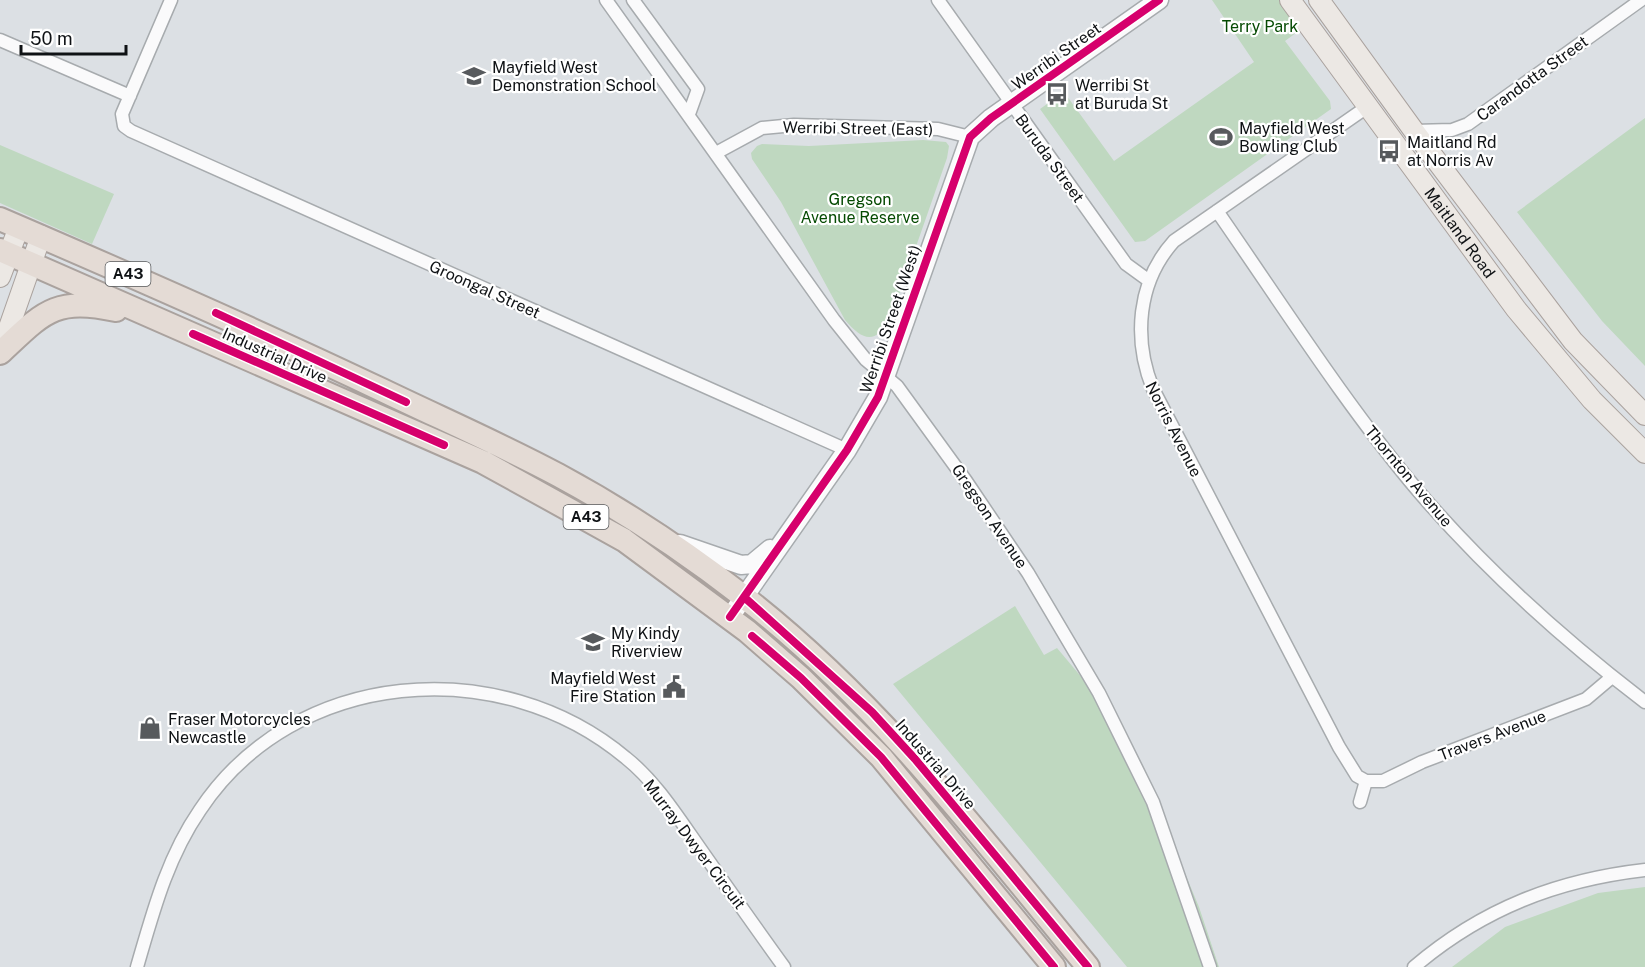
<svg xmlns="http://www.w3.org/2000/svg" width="1645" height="967" font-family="'Public Sans',sans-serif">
<rect width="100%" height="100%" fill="#dce0e4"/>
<path fill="#bfd8c0" d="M 1212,0 L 1283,0 L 1304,27 L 1285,41 L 1330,101 L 1331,109 L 1145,241 L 1135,242 L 1040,109 L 1064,92 L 1114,161 L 1254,62 Z
M 1645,118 L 1645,366 L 1602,321 L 1517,212 Z
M 923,140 L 946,142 L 949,146 L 947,158 L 891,318 C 875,345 863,341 845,320 L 781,202 L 752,159 L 751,153 L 757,146 L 762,144 L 809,146 Z
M 0,145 L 114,194 L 92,244 L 0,203 Z
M 1015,606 L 1044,655 L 1057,648 L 1099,698 L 1132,746 L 1199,907 L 1219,967 L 1127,967 L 893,684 Z
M 1645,887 L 1645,967 L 1452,967 L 1505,927 L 1598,893 Z"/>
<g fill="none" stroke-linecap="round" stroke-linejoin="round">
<g stroke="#a7abae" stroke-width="15">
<path id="street" d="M 171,0 L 122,114 L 124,126 L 131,131 L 847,450
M 606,0 L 834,320 L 866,360 L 897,386 L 966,481 L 1028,573 L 1099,693 L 1153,802 L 1210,967
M 633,0 L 698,89 L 689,114
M 938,0 L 1126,264 L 1148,280
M 0,40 L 130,96
M 1367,107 L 1174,241 C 1137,282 1133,339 1153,389 L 1339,747 L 1357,776 L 1366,781 L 1383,781 L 1422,762 L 1586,699 L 1612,677
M 1414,131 L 1452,130 L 1468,124 L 1641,0
M 716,153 L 762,128 L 794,125 L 938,129 L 970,137
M 1217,211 C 1283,306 1345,404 1419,492 C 1486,570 1564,640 1645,702
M 1360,802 L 1366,781
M 137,967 C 153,912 167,858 200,810 C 294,668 500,652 626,758 C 656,782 677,816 699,847 C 727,887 755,927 784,967
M 1414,967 C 1482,909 1557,880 1645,870"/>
</g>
<g stroke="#a7abae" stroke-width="21">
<path id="secondary" d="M 680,544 L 741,565 L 752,564 L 770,549
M 730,617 L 847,450 L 878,397 L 970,137 L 991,118 L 1159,0"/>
</g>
<g stroke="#aaa29e" stroke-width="22">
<g id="primary">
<path id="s1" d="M 1290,0 L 1516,309 L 1592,400 L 1645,453"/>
<path d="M 1319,0 L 1414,131 L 1573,341 L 1645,415"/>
<path d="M 0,277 L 19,227"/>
<path d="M 0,353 L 41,236"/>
</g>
</g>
<g stroke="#aaa29e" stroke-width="26">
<path id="highway" d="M 0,219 C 128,274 256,330 382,390 C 440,418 500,444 558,475 C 623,510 686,552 744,597 C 878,701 981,837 1088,967
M 0,250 L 483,462 L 624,540 L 747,631 L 801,678 L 881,757 L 1054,967
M 0,353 C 44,312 54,297 116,310"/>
</g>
<use href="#street" stroke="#fafafb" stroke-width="12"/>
<use href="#secondary" stroke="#fafafb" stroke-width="18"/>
<use href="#primary" stroke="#ece8e4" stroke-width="20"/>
<use href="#highway" stroke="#e4dbd5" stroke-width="22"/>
<g stroke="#fff" stroke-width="11">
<path id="cycleway" d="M 216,313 L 406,402
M 193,334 L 444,445
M 744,597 L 872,712 L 915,759 L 1088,967
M 730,617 L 847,450 L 878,397 L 970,137 L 991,118 L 1159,0
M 752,636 L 801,678 L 881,757 L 1054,967"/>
</g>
<use href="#cycleway" stroke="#d6006c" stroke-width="8"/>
</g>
<defs>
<g id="school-bare" transform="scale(1.8)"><path d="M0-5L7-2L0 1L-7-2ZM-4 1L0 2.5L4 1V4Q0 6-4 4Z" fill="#575a5d" stroke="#fff" stroke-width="2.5" paint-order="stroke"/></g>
<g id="bus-bare" transform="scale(1.8)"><path d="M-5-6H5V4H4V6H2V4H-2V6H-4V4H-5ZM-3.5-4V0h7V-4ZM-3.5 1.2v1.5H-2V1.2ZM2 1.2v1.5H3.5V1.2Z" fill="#575a5d" stroke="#fff" stroke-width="2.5" paint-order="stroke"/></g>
<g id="stadium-bare" transform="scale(1.8)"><path d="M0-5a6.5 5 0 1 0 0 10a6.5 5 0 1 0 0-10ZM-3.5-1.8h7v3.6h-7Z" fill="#575a5d" stroke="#fff" stroke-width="2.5" paint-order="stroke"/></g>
<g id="civic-bare" transform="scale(1.8)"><path d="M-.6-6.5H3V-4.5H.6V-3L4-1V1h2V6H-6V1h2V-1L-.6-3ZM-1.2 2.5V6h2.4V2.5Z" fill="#575a5d" stroke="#fff" stroke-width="2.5" paint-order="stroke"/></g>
<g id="shop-bare" transform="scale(1.8)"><path d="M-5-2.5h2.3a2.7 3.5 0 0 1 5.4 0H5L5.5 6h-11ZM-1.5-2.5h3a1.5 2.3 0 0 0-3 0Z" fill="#575a5d" stroke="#fff" stroke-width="2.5" paint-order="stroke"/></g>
</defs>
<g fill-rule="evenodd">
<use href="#school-bare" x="474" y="76"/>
<use href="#bus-bare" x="1057" y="94"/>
<use href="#stadium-bare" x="1221" y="137"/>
<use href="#bus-bare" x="1389" y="151"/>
<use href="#school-bare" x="593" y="642"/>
<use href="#civic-bare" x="674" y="687"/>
<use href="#shop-bare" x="150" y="728"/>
</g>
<g text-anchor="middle" stroke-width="4.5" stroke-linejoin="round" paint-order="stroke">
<g fill="#fff" stroke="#57595b" stroke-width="1.5">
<rect x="105.5" y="262" width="45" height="24" rx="4.5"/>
<rect x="563.5" y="505" width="45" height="24" rx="4.5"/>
</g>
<g font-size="15" font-weight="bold" fill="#0f1215">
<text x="128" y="279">A43</text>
<text x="586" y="522">A43</text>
</g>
<g font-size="16" fill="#054a02" stroke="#fff">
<text x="1260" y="32">Terry Park</text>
<text x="860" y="205">Gregson<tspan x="860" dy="18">Avenue Reserve</tspan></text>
</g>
<g font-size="16" fill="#0f1215" stroke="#fff">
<text transform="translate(1056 56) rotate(-35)" y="6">Werribi Street</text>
<text transform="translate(1532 78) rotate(-36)" y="6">Carandotta Street</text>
<text transform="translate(858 128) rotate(1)" y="6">Werribi Street (East)</text>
<text transform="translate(1050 158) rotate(54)" y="6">Buruda Street</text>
<text dy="6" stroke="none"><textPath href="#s1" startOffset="288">Maitland Road</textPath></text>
<text transform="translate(485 289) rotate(24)" y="6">Groongal Street</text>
<text transform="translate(890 319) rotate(-71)" y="6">Werribi Street (West)</text>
<text transform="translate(275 355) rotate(24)" y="6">Industrial Drive</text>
<text transform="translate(1174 429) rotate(63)" y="6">Norris Avenue</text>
<text transform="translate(1409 476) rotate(50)" y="6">Thornton Avenue</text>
<text transform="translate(990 516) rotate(56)" y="6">Gregson Avenue</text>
<text transform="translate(1492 735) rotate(-21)" y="6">Travers Avenue</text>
<text transform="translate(936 764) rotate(49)" y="6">Industrial Drive</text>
<text transform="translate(695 844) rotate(53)" y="6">Murray Dwyer Circuit</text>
</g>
<g font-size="16" fill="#0f1215" stroke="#fff" text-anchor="start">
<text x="492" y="73">Mayfield West<tspan x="492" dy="18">Demonstration School</tspan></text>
<text x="1075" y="91">Werribi St<tspan x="1075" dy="18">at Buruda St</tspan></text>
<text x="1239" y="134">Mayfield West<tspan x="1239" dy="18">Bowling Club</tspan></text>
<text x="1407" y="148">Maitland Rd<tspan x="1407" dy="18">at Norris Av</tspan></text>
<text x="611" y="639">My Kindy<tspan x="611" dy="18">Riverview</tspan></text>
<text x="656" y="684" text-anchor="end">Mayfield West<tspan x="656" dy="18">Fire Station</tspan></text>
<text x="168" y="725">Fraser Motorcycles<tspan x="168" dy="18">Newcastle</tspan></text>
</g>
</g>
<path d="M21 45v9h105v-9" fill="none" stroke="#0f1215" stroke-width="3"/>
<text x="30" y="45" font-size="18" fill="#0f1215" stroke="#ffffff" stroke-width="4.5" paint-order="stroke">50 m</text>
</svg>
